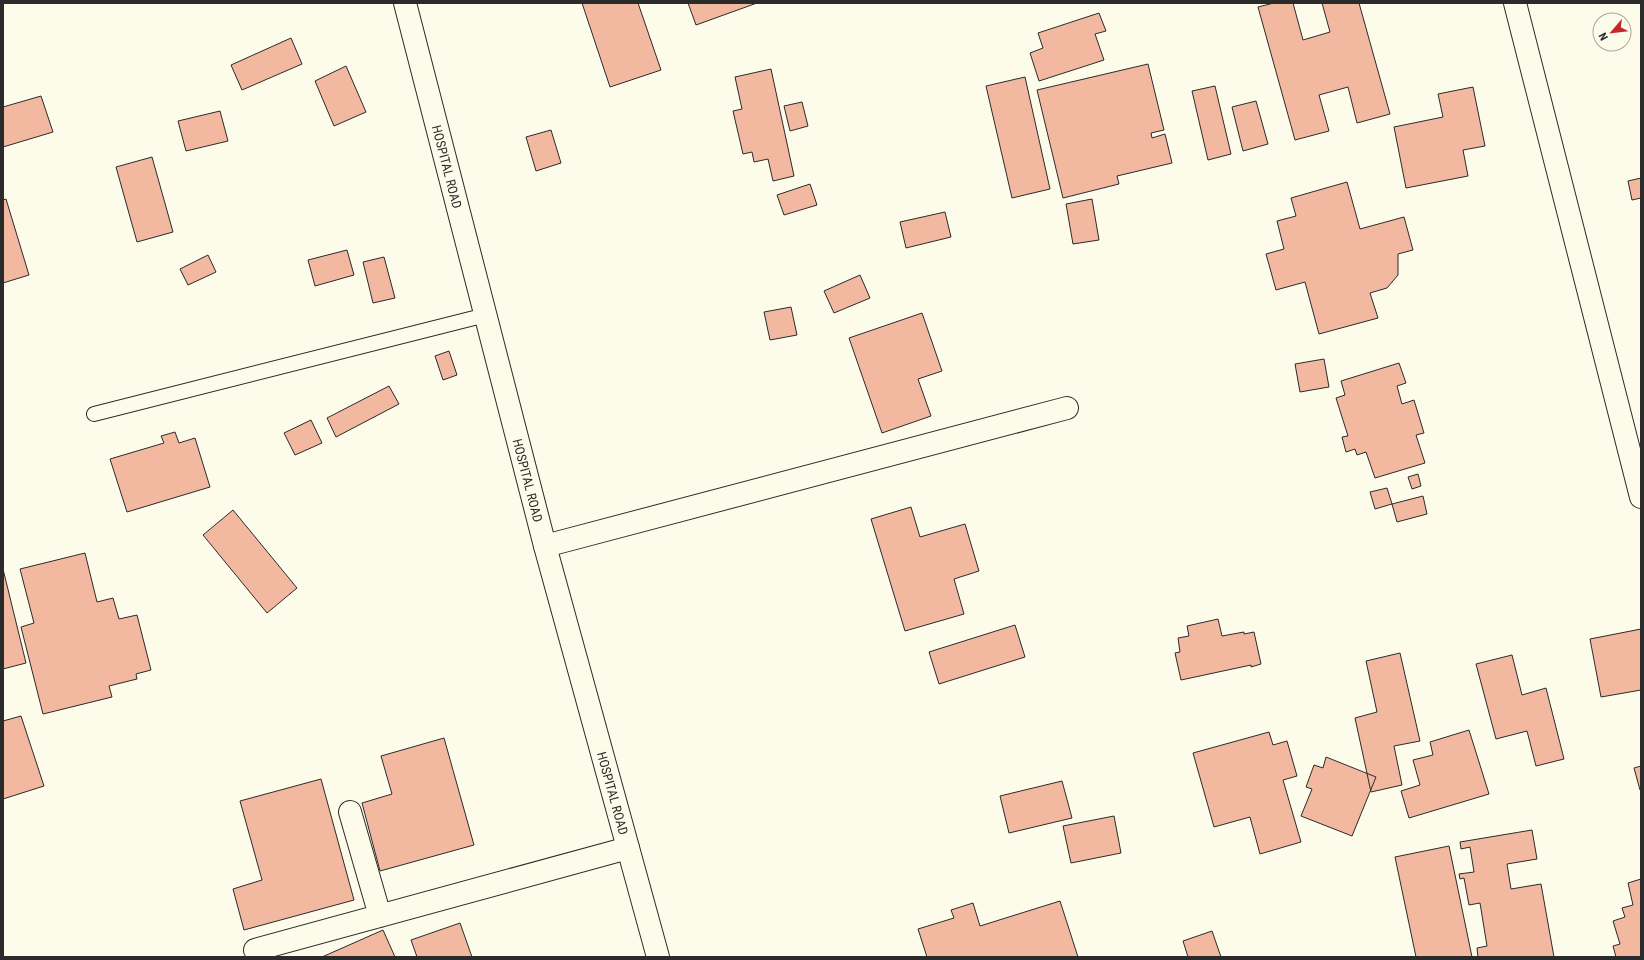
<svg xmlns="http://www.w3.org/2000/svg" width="1644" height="960" font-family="'Roboto Condensed',sans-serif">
<rect width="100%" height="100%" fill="#fdfbea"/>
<path fill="#f2b8a0" stroke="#2b2b2b" d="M 582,3 L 638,3 L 661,70 L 610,87 Z
M 688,3 L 757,3 L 696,25 Z
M 1274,3 L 1293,3 L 1303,40 L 1330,32 L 1322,3 L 1359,3 L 1390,114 L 1357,123 L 1348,87 L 1319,95 L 1329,131 L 1295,140 L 1258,7 Z
M 1099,13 L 1106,31 L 1095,34 L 1104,60 L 1039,81 L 1030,53 L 1043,48 L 1038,33 Z
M 291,38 L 302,64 L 242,90 L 231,65 Z
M 1148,64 L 1164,130 L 1151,133 L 1152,138 L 1165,134 L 1172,163 L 1117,176 L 1119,184 L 1063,198 L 1037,90 Z
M 346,66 L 366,112 L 334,126 L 315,81 Z
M 771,69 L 794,176 L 773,181 L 768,159 L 754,162 L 752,152 L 743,154 L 733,111 L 742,109 L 735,77 Z
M 1025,77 L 1050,189 L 1012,198 L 986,86 Z
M 1215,86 L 1231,154 L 1208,160 L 1192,91 Z
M 1473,87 L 1485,146 L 1463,150 L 1468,176 L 1406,188 L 1394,127 L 1443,117 L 1438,94 Z
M 41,96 L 53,132 L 3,147 L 3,107 Z
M 1256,101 L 1268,144 L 1243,151 L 1232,107 Z
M 802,102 L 808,126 L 790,131 L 784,106 Z
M 220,111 L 228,141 L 186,151 L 178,121 Z
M 551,130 L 561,163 L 536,171 L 526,137 Z
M 152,157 L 173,232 L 137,242 L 116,167 Z
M 1641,178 L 1641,198 L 1632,200 L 1628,181 Z
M 1347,182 L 1360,229 L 1404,217 L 1413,250 L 1398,254 L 1398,275 L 1387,288 L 1370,293 L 1378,318 L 1319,334 L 1305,282 L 1276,290 L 1266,254 L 1284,249 L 1277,221 L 1296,216 L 1291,198 Z
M 810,184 L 817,205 L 784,215 L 777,195 Z
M 6,199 L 29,275 L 3,283 L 3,200 Z
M 1092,199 L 1099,240 L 1073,244 L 1066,204 Z
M 945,212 L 951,237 L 906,248 L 900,222 Z
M 347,250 L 354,275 L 315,286 L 308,260 Z
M 208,255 L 216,272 L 188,285 L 180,269 Z
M 384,257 L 395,298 L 373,303 L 363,262 Z
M 860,275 L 870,298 L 834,313 L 824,291 Z
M 791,307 L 797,335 L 770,340 L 764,312 Z
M 922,313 L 942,371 L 918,379 L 931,416 L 882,433 L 849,338 Z
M 449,351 L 457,375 L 443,380 L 435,356 Z
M 1324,359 L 1329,387 L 1300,392 L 1295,364 Z
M 1399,363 L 1406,383 L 1397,386 L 1402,404 L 1414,400 L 1424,433 L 1416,435 L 1425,463 L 1375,478 L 1366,452 L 1357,455 L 1355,449 L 1346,452 L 1342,437 L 1348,436 L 1336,398 L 1345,395 L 1341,381 Z
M 389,386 L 399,404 L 336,437 L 327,418 Z
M 311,420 L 322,443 L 295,455 L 284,433 Z
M 175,432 L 179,443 L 195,438 L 210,487 L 127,512 L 110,459 L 164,443 L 161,436 Z
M 1418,474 L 1421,486 L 1412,489 L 1408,477 Z
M 1387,488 L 1392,504 L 1375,509 L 1370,492 Z
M 1423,496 L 1427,514 L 1397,522 L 1392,504 Z
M 911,507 L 920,537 L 965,524 L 979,571 L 954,579 L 964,614 L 905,631 L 871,519 Z
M 233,510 L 297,588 L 267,613 L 203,535 Z
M 85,553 L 97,602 L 113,598 L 119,619 L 137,615 L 151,670 L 136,674 L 137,679 L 109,686 L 112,697 L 43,714 L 21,627 L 34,623 L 20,569 Z
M 3,569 L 26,663 L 3,669 Z
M 1218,619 L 1222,636 L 1244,632 L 1244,634 L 1254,632 L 1261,664 L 1251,667 L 1251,665 L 1181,680 L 1175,653 L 1180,652 L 1178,638 L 1189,636 L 1187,626 Z
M 1015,625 L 1025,657 L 939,684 L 929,652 Z
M 1641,629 L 1641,690 L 1601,697 L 1590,639 Z
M 1400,653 L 1420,741 L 1394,746 L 1402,785 L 1371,792 L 1355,718 L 1377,712 L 1366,661 Z
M 1512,655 L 1522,695 L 1546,688 L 1564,759 L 1536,766 L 1527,731 L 1496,739 L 1476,664 Z
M 21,716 L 44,786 L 3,799 L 3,721 Z
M 1469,730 L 1489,794 L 1409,818 L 1401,791 L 1420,785 L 1413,760 L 1433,755 L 1430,742 Z
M 1269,732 L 1273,745 L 1287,741 L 1297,776 L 1283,780 L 1301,842 L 1260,854 L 1250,817 L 1214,827 L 1193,753 Z
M 444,738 L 474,845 L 380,871 L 362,803 L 392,794 L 381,756 Z
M 1326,757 L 1376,777 L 1352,836 L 1301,816 L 1312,789 L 1306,787 L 1314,765 L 1323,768 Z
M 1641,766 L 1641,790 L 1640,790 L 1634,768 Z
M 321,779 L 354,900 L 244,930 L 233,889 L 262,880 L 240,801 Z
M 1062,781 L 1072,818 L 1009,833 L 1000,796 Z
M 1114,816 L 1121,853 L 1071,863 L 1063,826 Z
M 1532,830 L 1537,859 L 1507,864 L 1511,889 L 1541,884 L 1554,957 L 1478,957 L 1477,948 L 1487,946 L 1480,903 L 1469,905 L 1464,878 L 1460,879 L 1459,874 L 1474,872 L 1470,847 L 1461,849 L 1460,842 Z
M 1449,846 L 1472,957 L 1416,957 L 1395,857 Z
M 1641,879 L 1641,957 L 1616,957 L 1613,946 L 1620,944 L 1613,921 L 1625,917 L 1622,908 L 1633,905 L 1628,883 Z
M 1060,901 L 1078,957 L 927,957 L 918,929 L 954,918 L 951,910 L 973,903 L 980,926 Z
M 460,923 L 472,957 L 417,957 L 411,940 Z
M 383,930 L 395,957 L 322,957 Z
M 1212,931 L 1221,957 L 1188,957 L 1183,941 Z"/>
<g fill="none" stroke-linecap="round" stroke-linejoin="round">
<g stroke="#2b2b2b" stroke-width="16">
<path id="lane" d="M 94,414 L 486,315"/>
</g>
<g stroke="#2b2b2b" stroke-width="24">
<path id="street" d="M 1515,3 L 1641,497
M 545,546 L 1067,408
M 350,812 L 380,916
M 255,950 L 628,848"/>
</g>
<g stroke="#2b2b2b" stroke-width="24">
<g id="secondary">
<path id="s1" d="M 405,3 L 545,546 L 658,957"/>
</g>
</g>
<use href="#lane" stroke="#fdfbea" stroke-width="14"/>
<use href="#street" stroke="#fdfbea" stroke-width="22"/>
<use href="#secondary" stroke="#fdfbea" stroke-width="22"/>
</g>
<g text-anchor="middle" stroke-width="3" stroke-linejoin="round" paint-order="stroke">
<g font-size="13" fill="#2b2b2b" stroke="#fdfbea">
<text dy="5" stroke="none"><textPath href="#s1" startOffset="169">HOSPITAL ROAD</textPath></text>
<text dy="5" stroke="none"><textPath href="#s1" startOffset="493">HOSPITAL ROAD</textPath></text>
<text dy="5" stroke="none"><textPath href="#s1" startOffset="817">HOSPITAL ROAD</textPath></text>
</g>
</g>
<rect width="1644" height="960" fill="none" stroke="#2b2b2b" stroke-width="8"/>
<g transform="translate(1612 32) rotate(242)"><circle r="19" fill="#fdfbea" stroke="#a9a89e"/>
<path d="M0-3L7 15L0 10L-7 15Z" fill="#c62828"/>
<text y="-6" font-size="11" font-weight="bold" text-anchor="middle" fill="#2b2b2b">N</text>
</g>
</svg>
